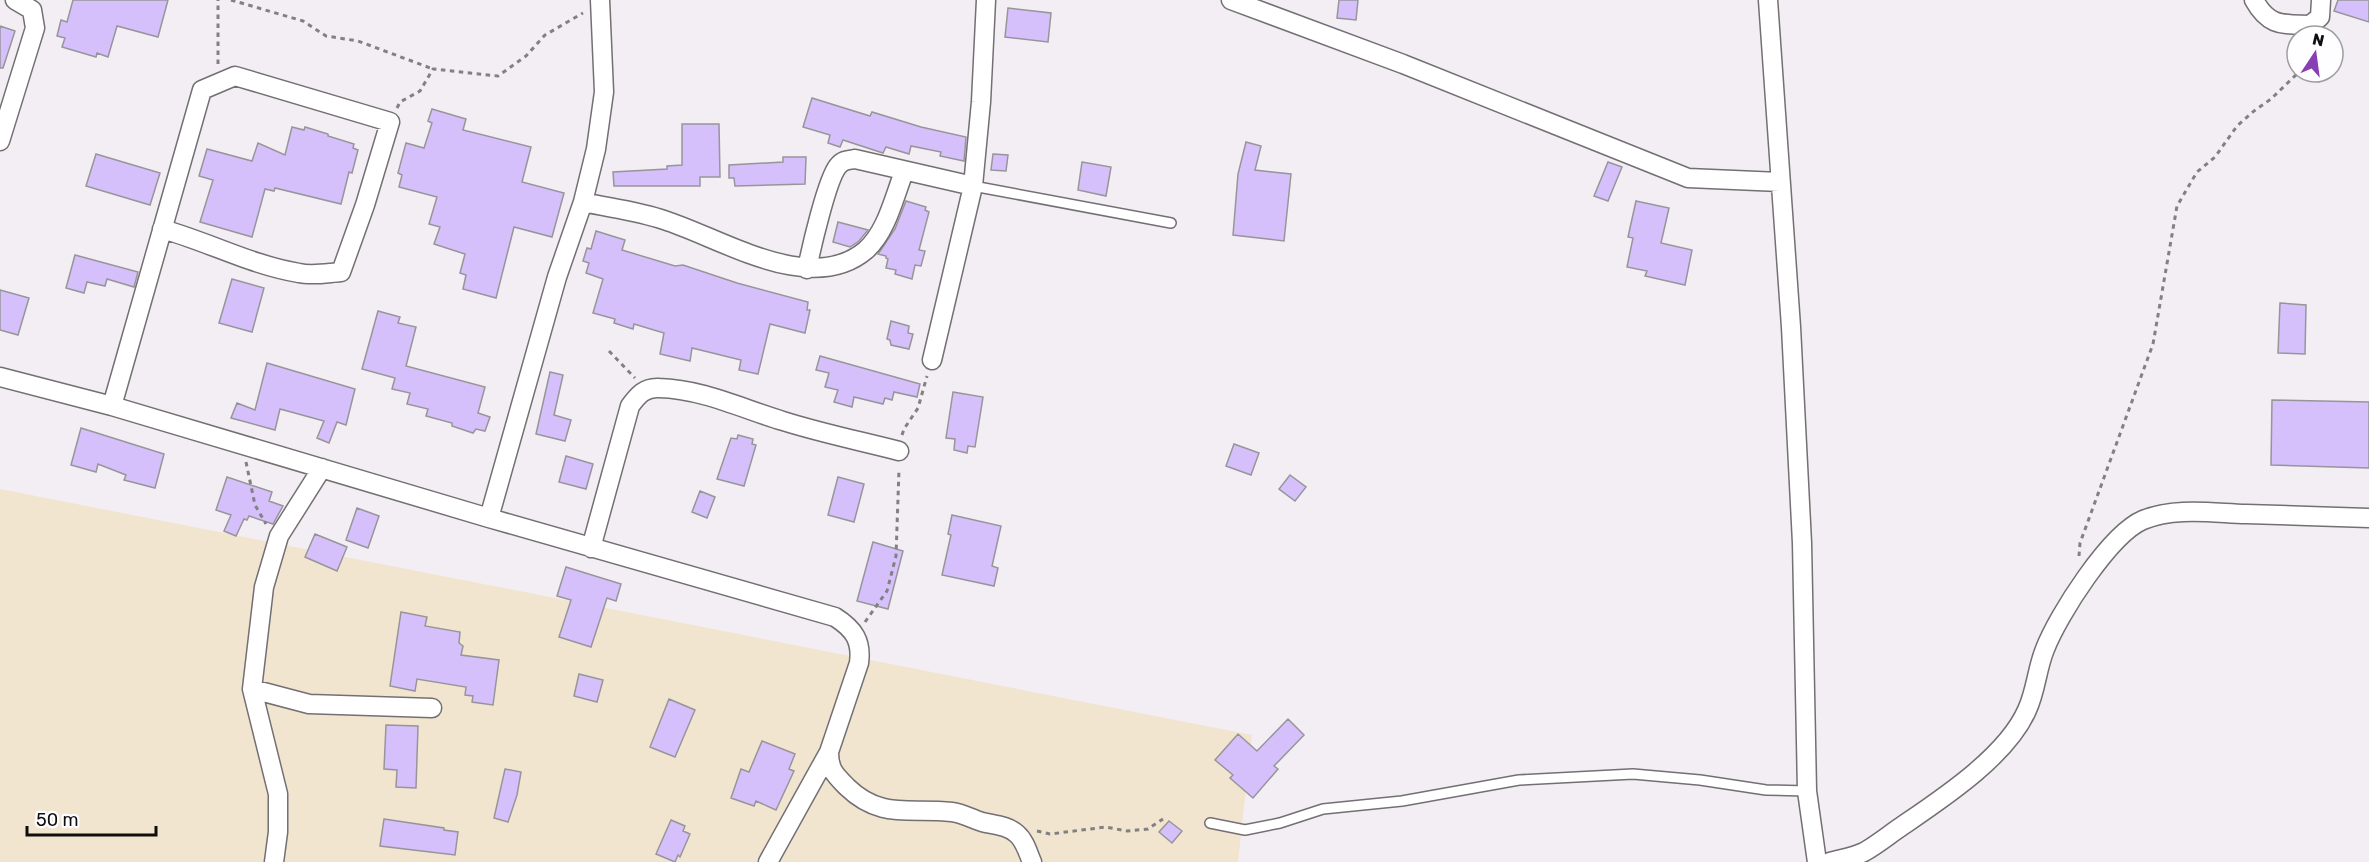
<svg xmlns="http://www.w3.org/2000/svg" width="2369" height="862" font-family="Rubik,sans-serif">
<rect width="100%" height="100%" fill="#f2eef3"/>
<path fill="#f1e5d0" d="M 0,489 L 1252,735 L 1238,862 L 0,862 Z"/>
<path fill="#d6c0fc" stroke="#97959a" stroke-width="1.5" d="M 73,0 L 168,0 L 158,37 L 117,26 L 108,57 L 97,53 L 96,57 L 62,47 L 65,38 L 57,36 L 61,20 L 67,22 Z
M 1339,0 L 1358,0 L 1356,20 L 1337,18 Z
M 2338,0 L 2369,0 L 2369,22 L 2334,11 Z
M 1008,8 L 1051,13 L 1048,42 L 1005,37 Z
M 0,26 L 15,31 L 3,68 L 0,68 Z
M 812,98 L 870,116 L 872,112 L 921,127 L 966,137 L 964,161 L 940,156 L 941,152 L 911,146 L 909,154 L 886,147 L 883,153 L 843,140 L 840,147 L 828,143 L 830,135 L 803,127 Z
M 432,109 L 466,119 L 463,130 L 531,147 L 522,182 L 564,193 L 552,237 L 514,227 L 496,298 L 463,289 L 466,275 L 460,273 L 465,254 L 434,244 L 440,227 L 429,224 L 437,197 L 399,187 L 402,175 L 398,173 L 406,143 L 424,148 L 432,123 L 428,121 Z
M 682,124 L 719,124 L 720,177 L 700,177 L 700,186 L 614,186 L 613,172 L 667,169 L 667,166 L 682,165 Z
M 292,127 L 304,130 L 305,127 L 328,134 L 328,136 L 354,144 L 353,148 L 358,150 L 352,173 L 349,172 L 341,204 L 275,188 L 274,191 L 265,189 L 252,237 L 200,222 L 213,180 L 199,176 L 207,149 L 252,161 L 258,143 L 285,155 Z
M 1246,142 L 1261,146 L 1255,170 L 1291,174 L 1284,241 L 1233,235 L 1238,174 Z
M 96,154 L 160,173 L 150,205 L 86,186 Z
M 993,154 L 1008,155 L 1006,171 L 991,170 Z
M 783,157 L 806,157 L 805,184 L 735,186 L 734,178 L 729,178 L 729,165 L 783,162 Z
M 1082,162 L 1111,167 L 1106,196 L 1078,190 Z
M 1608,162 L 1622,167 L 1608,201 L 1594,196 Z
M 906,201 L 926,207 L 925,210 L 929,212 L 919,250 L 925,251 L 921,266 L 915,265 L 912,279 L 895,274 L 896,270 L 886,268 L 888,259 L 886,258 L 886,256 L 878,254 L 895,229 Z
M 1636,201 L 1669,208 L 1661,243 L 1692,250 L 1685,285 L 1645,276 L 1647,271 L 1627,267 L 1633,238 L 1628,237 Z
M 838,222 L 868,230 L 859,241 L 850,247 L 833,242 Z
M 596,231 L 625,240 L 622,250 L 675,266 L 683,265 L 737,283 L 808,302 L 807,310 L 810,310 L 805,333 L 770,324 L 758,374 L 739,370 L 741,360 L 692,348 L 690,361 L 660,354 L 664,333 L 634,324 L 633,329 L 614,323 L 615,319 L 593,313 L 603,279 L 586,273 L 589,263 L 583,261 L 587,248 L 591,249 Z
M 75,255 L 138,272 L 134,287 L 107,279 L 105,286 L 87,282 L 84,293 L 66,288 Z
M 232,279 L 264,288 L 252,332 L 219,323 Z
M 0,290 L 29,298 L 18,335 L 0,330 Z
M 2280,303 L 2306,305 L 2305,354 L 2278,353 Z
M 378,311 L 400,317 L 398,323 L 416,327 L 406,366 L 485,387 L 478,413 L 490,417 L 485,431 L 476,429 L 473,433 L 452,426 L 452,423 L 426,416 L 428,409 L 407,404 L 410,393 L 392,389 L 395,378 L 362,369 Z
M 891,321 L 909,326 L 908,333 L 913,334 L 909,349 L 891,345 L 890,340 L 887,339 Z
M 820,356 L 920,384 L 917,397 L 894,392 L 892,400 L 885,398 L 883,404 L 854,397 L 852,407 L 834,402 L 838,390 L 825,387 L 829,373 L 816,370 Z
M 267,363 L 355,389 L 346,425 L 337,422 L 329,443 L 317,438 L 324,421 L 280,409 L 275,430 L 231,418 L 237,403 L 255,410 Z
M 550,372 L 563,375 L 554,415 L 571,420 L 565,441 L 536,434 Z
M 953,392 L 983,397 L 975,447 L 968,446 L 967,453 L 954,450 L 955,439 L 946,438 Z
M 2272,400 L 2369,402 L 2369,468 L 2271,465 Z
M 81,428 L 164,454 L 155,488 L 124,480 L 126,475 L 98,464 L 96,472 L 71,465 Z
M 738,435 L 753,439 L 752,444 L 756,445 L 744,486 L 717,479 L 731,438 L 737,439 Z
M 1234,444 L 1259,453 L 1251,475 L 1226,466 Z
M 566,456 L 593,464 L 586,489 L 559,482 Z
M 1290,475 L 1306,487 L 1295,501 L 1279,489 Z
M 227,477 L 272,492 L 269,501 L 283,506 L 273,524 L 249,516 L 247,520 L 244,519 L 236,536 L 224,531 L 231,515 L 216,510 Z
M 838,477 L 864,484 L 854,522 L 828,515 Z
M 700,491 L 715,497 L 707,518 L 692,512 Z
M 357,508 L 379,516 L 368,548 L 346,540 Z
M 952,515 L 1001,526 L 992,566 L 998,568 L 994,586 L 942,575 L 951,535 L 948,534 Z
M 315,534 L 347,547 L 337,571 L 305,557 Z
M 873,542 L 903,551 L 888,609 L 857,601 Z
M 566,567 L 621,584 L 616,601 L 607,598 L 591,647 L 559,637 L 571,600 L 557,596 Z
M 401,612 L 427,617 L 425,626 L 460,632 L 459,643 L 463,646 L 461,655 L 499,660 L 493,705 L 472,702 L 473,696 L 465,695 L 466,687 L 417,679 L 415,691 L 390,686 Z
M 579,674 L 603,680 L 597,702 L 574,696 Z
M 669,699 L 695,710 L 675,757 L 650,747 Z
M 1288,719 L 1304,735 L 1274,766 L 1278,769 L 1253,798 L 1230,778 L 1233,775 L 1215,760 L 1238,734 L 1257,751 Z
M 386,725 L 418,726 L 416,788 L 396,787 L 397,770 L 384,769 Z
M 762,741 L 795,754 L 789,769 L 794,771 L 776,810 L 756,801 L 754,806 L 731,798 L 741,769 L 749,772 Z
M 505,769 L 521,772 L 517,795 L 508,822 L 494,818 Z
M 384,819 L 444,828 L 444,830 L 458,832 L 455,855 L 380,846 Z
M 671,820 L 685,826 L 683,831 L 690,834 L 680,857 L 678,855 L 675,862 L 656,854 Z
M 1169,821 L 1182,831 L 1172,843 L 1159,832 Z"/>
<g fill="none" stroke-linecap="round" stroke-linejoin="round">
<g stroke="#736f73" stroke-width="12">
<path id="service" d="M 973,186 L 1171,223
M 1210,823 L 1245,830 L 1280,823 L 1323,809 L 1402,801 L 1519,780 L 1633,774 L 1700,780 L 1766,790 L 1807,791"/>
</g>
<g stroke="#736f73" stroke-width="21">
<path id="minor" d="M 1231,0 L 1403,64 L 1688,178 L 1780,182
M 1768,0 L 1791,327 L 1802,543 L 1807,791 L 1817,862
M 2254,0 C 2269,27 2282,24 2310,25 L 2320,17 L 2321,0
M 0,141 L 35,28 L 32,10 L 15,0
M 583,202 C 610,208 638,211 664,220 C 721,238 811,297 866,250 C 887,231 894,197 904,172
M 807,269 C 811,249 827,179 838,166 C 843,160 848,160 855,159 L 973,186
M 932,360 L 973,186 L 981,102 L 986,0
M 0,377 L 112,406 L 489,518 L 835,617 C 854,629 862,641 859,663 L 829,752 C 829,770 835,775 847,787 C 881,820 910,807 952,812 C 962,813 972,819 982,822 C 994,825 1007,825 1017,834 C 1025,841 1028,853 1032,862
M 112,406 L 202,90 L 235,76 L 390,122 L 365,205 L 341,272 C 327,273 312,276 299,273 C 251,265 209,242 162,229
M 489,518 L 557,277 L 583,202 L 596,149 L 604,92 L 600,0
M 591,548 L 630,406 C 638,395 645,387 659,388 C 702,389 743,409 783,421 C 821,433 860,441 899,451
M 252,689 L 309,704 L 432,708
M 274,862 L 278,832 L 278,794 L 252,689 L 264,587 L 279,536 L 322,468
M 768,862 L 829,752
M 1830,862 C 1841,859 1854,857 1864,852 C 1878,844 1890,834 1902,826 C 1943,798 2007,756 2027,710 C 2036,691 2037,668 2045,649 C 2058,615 2110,534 2143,520 C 2175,507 2212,513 2246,514 C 2287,515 2328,517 2369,518"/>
</g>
<path stroke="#828083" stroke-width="3" stroke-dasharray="4.5 4.5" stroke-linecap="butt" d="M 231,0 L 303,21 L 326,36 L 358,41 L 433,69
M 218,64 L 218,0
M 397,108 L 400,102 L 420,91 L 433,69 L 498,76 L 526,56 L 545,35 L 583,13
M 609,351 L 635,378
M 902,435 L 904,429 L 918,408 L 927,376
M 246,462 L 255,505 L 266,524
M 2079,556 L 2080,543 L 2153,344 L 2177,206 L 2197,172 L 2215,157 L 2237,126 L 2254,111 L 2271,99 L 2299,72
M 865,622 L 887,591 L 896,556 L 899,469
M 1037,831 L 1050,834 L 1106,827 L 1127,831 L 1148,829 L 1163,819"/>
<use href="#service" stroke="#fff" stroke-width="9"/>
<use href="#minor" stroke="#fff" stroke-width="18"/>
</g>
<g transform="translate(2315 54) rotate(13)"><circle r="28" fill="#fefdff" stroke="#9e9d9f" stroke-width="1.5"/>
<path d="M0-4.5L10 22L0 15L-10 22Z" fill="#8740b3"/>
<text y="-9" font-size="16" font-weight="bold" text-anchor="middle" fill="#0f0e0f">N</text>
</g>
<path d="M27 826v9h129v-9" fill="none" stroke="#0f0e0f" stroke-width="3"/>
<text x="36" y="826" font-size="18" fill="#0f0e0f" stroke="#fefdff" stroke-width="4.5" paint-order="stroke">50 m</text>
</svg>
